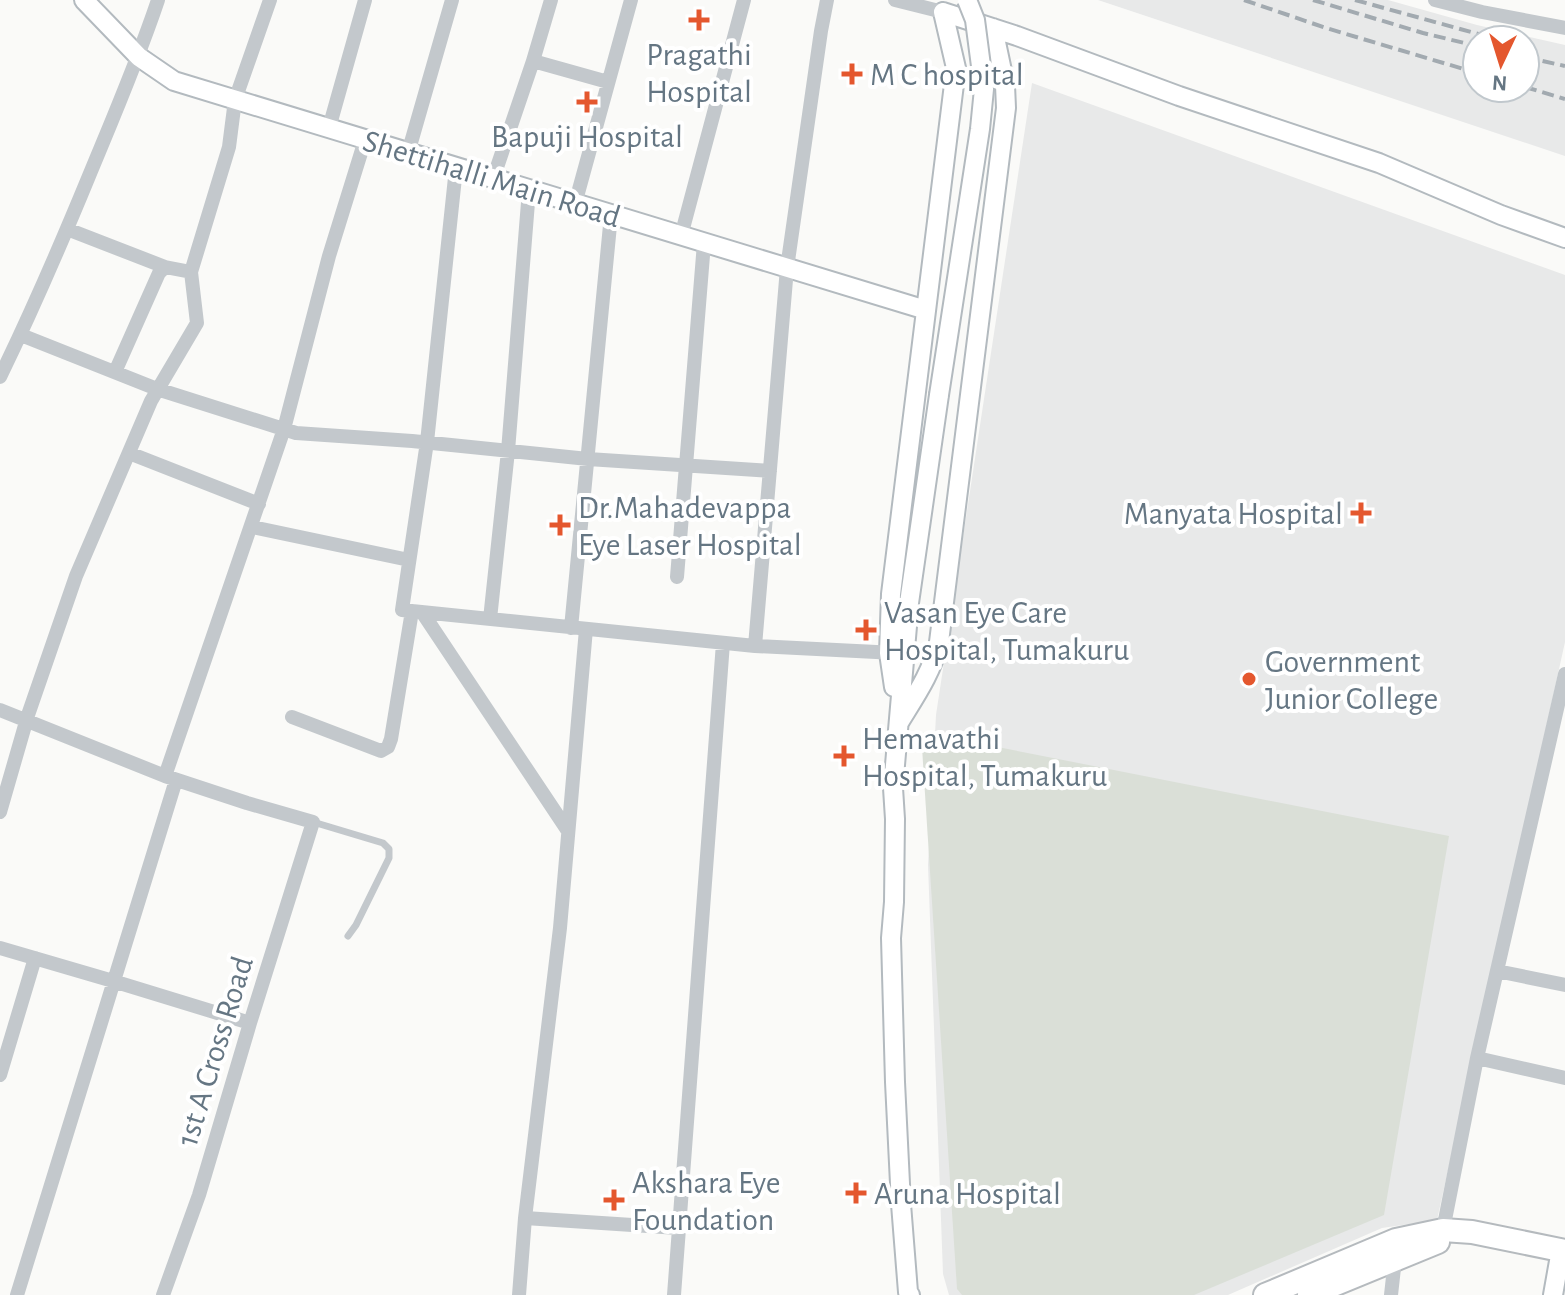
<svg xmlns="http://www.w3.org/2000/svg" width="1565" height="1295" font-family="'Alegreya Sans',sans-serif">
<rect width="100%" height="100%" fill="#fafaf8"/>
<path fill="#e8e9e9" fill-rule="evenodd" d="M 1098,0 L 1388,0 L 1477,25 L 1565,45 L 1565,156 ZM 1525,40 L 1525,88 L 1477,88 L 1477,40 Z
M 1032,83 L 1565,275 L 1565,642 L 1437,1220 L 1382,1228 L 1228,1295 L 949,1295 L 943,1274 L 928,865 L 936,715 Z"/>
<path fill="#dadfd7" d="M 921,732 L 1449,836 L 1384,1215 L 1194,1295 L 962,1295 L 957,1289 Z"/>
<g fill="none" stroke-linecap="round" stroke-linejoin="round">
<g stroke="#b3babf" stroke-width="22">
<path id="secondary" d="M 84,0 L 139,57 L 174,81 L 926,310
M 943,12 L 1017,36 L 1179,96 L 1379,163 L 1501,215 L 1565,238
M 894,687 L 889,653 L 891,594 L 956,68 L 943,12
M 900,721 C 916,695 932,672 939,642 L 1006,108 L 1005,85 L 993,28
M 910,1295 L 908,1292 L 901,1204 L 895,1082 L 891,938 L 894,902 L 895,819 L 893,788 L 909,603 L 939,395
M 1553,1295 L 1561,1250"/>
</g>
<g stroke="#b5babe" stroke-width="26">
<path id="primary" d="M 1265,1295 L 1396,1240 L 1443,1230 L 1472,1232 L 1565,1251
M 1309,1295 L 1438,1242"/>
</g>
<path stroke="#c3c8cc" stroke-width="7" d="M 313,822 L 383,843 L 389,849 L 389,858 L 356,925 L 348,936"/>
<path stroke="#c3c8cc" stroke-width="14" d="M 895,0 L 943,12
M 1435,0 L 1482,12 L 1565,28
M 533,61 L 608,82
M 329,128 L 365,0
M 408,153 L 452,0
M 456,168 L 427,442 L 402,610 L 755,646 L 896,653
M 493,179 L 533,61 L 551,0
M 575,204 L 631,0
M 67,229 L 165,267
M 681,236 L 744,0
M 21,335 L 157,389 L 296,433 L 412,441 L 588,459 L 770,471
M 115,372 L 159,273 L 165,267 L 191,272
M 0,377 C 32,311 61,244 89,176 C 113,118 138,60 158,0
M 129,453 L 259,504
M 252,527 L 409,560
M 677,577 L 704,243
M 422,612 L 568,831
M 490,619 L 508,451 L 529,190
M 571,628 L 611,215
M 755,646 L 787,268 L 821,31 L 827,0
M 0,710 L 165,776 L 247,803 L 313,822 L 250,1023 L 199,1195 L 163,1295
M 292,717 L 381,751 L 388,747 L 391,739 L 412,611
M 165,776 L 284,429 L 329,256 L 365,140
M 0,812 L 28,715 L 76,576 L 151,401 L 197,323 L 191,272 L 229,147 L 235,100 L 270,0
M 0,948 L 113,981 L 250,1023
M 1497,971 L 1565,985
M 1477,1058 L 1565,1078
M 0,1075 L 35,958
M 525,1218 L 678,1228
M 1443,1230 L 1477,1058 L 1565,674
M 17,1295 L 176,780
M 519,1295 L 525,1218 L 560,928 L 586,629
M 674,1295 L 723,643
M 1391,1295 L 1395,1259"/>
<use href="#secondary" stroke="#fff" stroke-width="18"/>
<use href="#primary" stroke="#fff" stroke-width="22"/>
<path stroke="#a2aab0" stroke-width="4" stroke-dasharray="12 6" stroke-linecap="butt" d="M 1244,0 L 1326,28 L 1477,73
M 1313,0 L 1423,33 L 1477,46
M 1355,0 L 1500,40
M 1525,57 L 1565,66
M 1525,87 L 1565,99"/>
<g stroke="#b3babf" stroke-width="22" stroke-linecap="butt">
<path id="secondary-bridge" d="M 939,395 L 980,129 L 984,89 L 975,20 L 967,0"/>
</g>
<use href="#secondary-bridge" stroke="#fff" stroke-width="18"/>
</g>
<g fill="#e4572e" stroke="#fff" stroke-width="3">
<path d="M695 8h8v8h8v8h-8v8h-8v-8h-8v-8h8z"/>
<path d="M848 62h8v8h8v8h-8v8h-8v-8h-8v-8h8z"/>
<path d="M583 90h8v8h8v8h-8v8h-8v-8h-8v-8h8z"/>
<path d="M1357 501h8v8h8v8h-8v8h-8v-8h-8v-8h8z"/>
<path d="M556 513h8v8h8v8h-8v8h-8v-8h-8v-8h8z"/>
<path d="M862 618h8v8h8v8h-8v8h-8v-8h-8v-8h8z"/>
<circle cx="1249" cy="679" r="8"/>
<path d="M840 744h8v8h8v8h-8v8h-8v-8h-8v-8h8z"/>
<path d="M852 1181h8v8h8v8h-8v8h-8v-8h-8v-8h8z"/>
<path d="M610 1188h8v8h8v8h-8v8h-8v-8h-8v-8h8z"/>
</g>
<g text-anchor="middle" stroke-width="8" stroke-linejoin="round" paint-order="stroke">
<g font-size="32" fill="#657683" stroke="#fff" text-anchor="start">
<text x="699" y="65" text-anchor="middle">Pragathi<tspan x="699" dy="37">Hospital</tspan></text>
<text x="870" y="85">M C hospital</text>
<text x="587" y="147" text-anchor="middle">Bapuji Hospital</text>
<text x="578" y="518">Dr.Mahadevappa<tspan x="578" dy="37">Eye Laser Hospital</tspan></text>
<text x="1343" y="524" text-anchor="end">Manyata Hospital</text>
<text x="884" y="623">Vasan Eye Care<tspan x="884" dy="37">Hospital, Tumakuru</tspan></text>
<text x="1265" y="672">Government<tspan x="1265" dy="37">Junior College</tspan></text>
<text x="862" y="749">Hemavathi<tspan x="862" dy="37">Hospital, Tumakuru</tspan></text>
<text x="632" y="1193">Akshara Eye<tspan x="632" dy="37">Foundation</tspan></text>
<text x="874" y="1204">Aruna Hospital</text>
</g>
<g font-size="32" fill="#657683" stroke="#fff">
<text transform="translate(492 178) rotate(17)" y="11">Shettihalli Main Road</text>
<text transform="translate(214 1051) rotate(-73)" y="11">1st A Cross Road</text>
</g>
</g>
<g transform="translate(1501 64) rotate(184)"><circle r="38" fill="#ffffff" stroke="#c1c8cd" stroke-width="2"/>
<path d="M0-6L14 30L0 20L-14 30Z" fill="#e4572e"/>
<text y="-12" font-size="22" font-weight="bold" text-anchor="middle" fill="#657683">N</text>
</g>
</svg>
